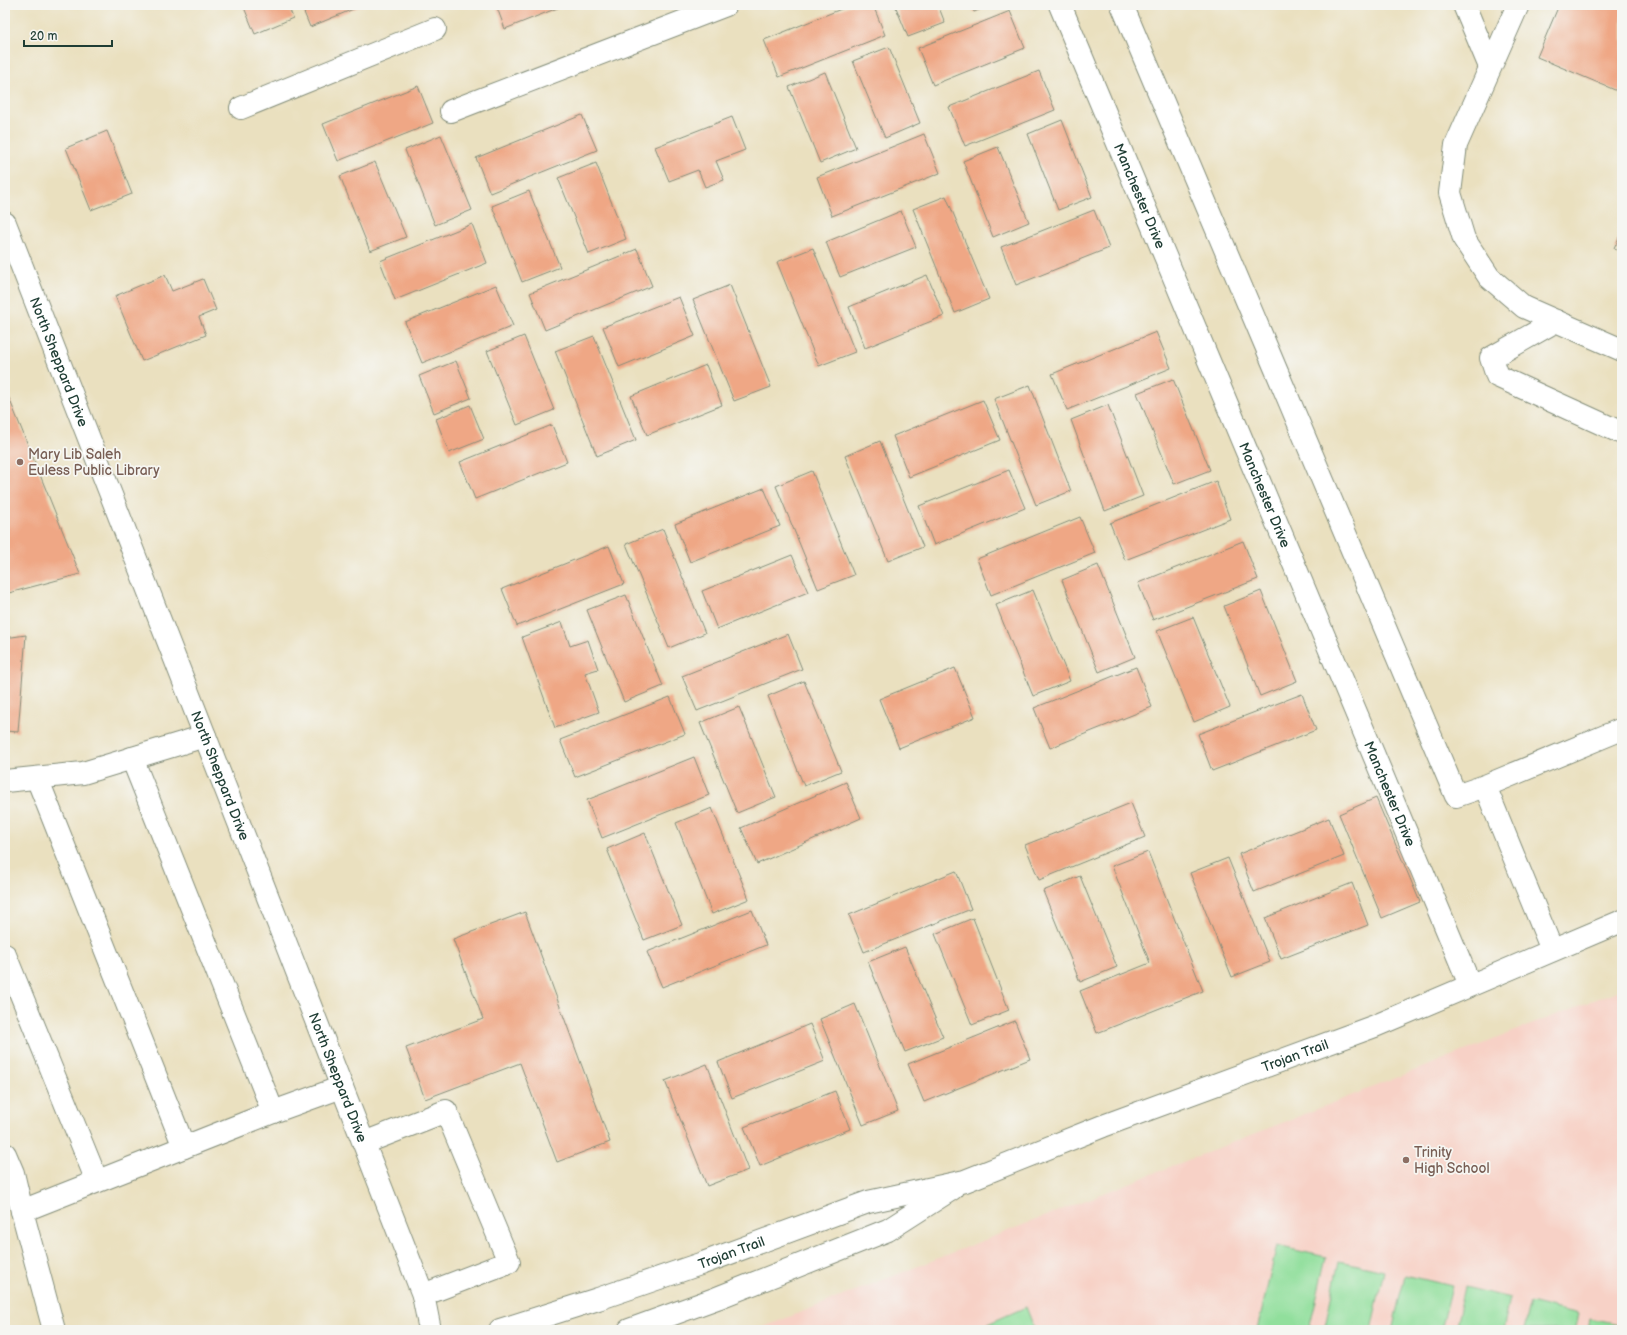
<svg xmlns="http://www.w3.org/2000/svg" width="1627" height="1335" font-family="'Balsamiq Sans',sans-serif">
<rect width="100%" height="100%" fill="#f6f6f2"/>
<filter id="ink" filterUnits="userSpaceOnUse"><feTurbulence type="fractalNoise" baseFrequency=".025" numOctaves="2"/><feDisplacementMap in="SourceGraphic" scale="8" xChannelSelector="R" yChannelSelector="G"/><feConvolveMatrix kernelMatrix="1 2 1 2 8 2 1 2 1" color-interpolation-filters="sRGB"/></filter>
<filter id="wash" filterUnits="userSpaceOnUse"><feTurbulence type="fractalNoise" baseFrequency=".012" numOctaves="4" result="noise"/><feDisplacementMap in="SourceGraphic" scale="16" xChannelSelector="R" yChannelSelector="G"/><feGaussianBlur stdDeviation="0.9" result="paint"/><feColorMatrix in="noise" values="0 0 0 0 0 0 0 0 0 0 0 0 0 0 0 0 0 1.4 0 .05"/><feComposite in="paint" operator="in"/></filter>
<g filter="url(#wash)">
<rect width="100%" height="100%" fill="#eae0bf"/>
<path fill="#f7d1c6" d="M 1622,989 L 1622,1330 L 756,1330 Z"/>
<path fill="#91df9c" stroke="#588e68" d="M 1277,1246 L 1326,1257 L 1309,1330 L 1257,1330 Z
M 1339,1261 L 1384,1271 L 1371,1330 L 1324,1330 Z
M 1405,1275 L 1452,1286 L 1441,1330 L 1392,1330 Z
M 1465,1287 L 1510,1298 L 1503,1330 L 1455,1330 Z
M 1530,1302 L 1578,1314 L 1574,1330 L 1523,1330 Z
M 1026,1307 L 1035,1330 L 974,1330 Z
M 1590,1318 L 1622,1325 L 1622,1330 L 1588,1330 Z"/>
<g id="blocks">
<path fill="#efa785" d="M 243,5 L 288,5 L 293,18 L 255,34 Z
M 301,5 L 363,5 L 310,27 Z
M 496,5 L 565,5 L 505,29 Z
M 851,5 L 873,5 L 885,35 L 779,77 L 764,40 Z
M 895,5 L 938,5 L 945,23 L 908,37 Z
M 971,5 L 991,5 L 974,12 Z
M 1559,5 L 1622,5 L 1622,93 L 1537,57 Z
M 1010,11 L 1025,48 L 933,85 L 918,48 Z
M 889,47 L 920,123 L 885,138 L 853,61 Z
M 1039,71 L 1055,110 L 965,146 L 949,107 Z
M 825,72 L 856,148 L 820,163 L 789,87 Z
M 418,86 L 433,123 L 338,161 L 323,124 Z
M 582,115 L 597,150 L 490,193 L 476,158 Z
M 732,117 L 745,150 L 716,161 L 724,180 L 705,187 L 698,170 L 669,181 L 655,147 Z
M 1062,120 L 1092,197 L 1058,210 L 1028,134 Z
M 107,131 L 132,194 L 91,210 L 66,148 Z
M 924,134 L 940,173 L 832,216 L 817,177 Z
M 441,135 L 472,210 L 435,225 L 405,150 Z
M 998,147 L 1029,222 L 993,237 L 963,161 Z
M 375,162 L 406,237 L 370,251 L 340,176 Z
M 596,163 L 626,239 L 589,254 L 558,178 Z
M 529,191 L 560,267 L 522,282 L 492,206 Z
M 946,196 L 989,299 L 955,313 L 913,209 Z
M 1094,210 L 1109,248 L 1016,285 L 1001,247 Z
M 901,211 L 916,247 L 840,277 L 826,242 Z
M 472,224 L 487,263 L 395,300 L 380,261 Z
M 1622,231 L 1622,252 L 1614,249 Z
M 813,248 L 855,352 L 819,366 L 777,262 Z
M 637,249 L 652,286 L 545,330 L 530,293 Z
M 165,275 L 172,291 L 203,279 L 216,310 L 199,317 L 206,335 L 142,361 L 115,296 Z
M 927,275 L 944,316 L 865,348 L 849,307 Z
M 496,285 L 513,326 L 422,363 L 405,322 Z
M 730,285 L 771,387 L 734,401 L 693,300 Z
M 679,297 L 695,336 L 619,367 L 603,327 Z
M 1156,332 L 1171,368 L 1067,410 L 1052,374 Z
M 524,336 L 554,410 L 517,425 L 487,351 Z
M 594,336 L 636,440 L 597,456 L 555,351 Z
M 456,361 L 471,398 L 434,413 L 419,376 Z
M 706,365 L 722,405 L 647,435 L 631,396 Z
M 1173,379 L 1210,470 L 1174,484 L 1137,393 Z
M 1030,385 L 1071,491 L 1036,505 L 994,399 Z
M 9,398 L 80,574 L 5,594 L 5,400 Z
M 983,400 L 1000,440 L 909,477 L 893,436 Z
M 470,405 L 484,439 L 449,453 L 436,419 Z
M 1108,405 L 1143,496 L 1105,511 L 1071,420 Z
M 552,425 L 567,462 L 475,499 L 460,462 Z
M 880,441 L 923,547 L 888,561 L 845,456 Z
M 1009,470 L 1025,508 L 934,545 L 919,506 Z
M 812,471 L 854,575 L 818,589 L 776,486 Z
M 1216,481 L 1230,519 L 1125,560 L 1110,523 Z
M 764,488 L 780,526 L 690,562 L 675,524 Z
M 1080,517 L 1095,553 L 991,595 L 977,559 Z
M 663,529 L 705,633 L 669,648 L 626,544 Z
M 1243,541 L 1258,579 L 1153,620 L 1138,583 Z
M 609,546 L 624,584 L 517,626 L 502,589 Z
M 792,555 L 808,592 L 717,629 L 702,591 Z
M 1098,565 L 1135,657 L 1099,672 L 1062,580 Z
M 1033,590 L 1070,681 L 1033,696 L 996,605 Z
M 1261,591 L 1297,681 L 1260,696 L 1224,606 Z
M 626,595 L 663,686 L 624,702 L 587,610 Z
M 1193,617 L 1230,707 L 1194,722 L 1157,631 Z
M 562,622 L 570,646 L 588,640 L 598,669 L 585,673 L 599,712 L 555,728 L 522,637 Z
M 788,634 L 802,669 L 697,711 L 682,676 Z
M 26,635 L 18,732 L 5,731 L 5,638 Z
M 1136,667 L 1152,707 L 1050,748 L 1034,708 Z
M 955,668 L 975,717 L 899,748 L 879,699 Z
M 804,681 L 841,771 L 804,786 L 768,696 Z
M 1302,694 L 1316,730 L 1212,771 L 1198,734 Z
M 670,697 L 685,734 L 575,777 L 560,740 Z
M 739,707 L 776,797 L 737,813 L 700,723 Z
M 694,757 L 709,795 L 602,838 L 587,800 Z
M 846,782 L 861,818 L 757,864 L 741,828 Z
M 1376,798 L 1420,902 L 1382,918 L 1339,814 Z
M 1131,803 L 1145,837 L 1039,880 L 1025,845 Z
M 712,808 L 749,899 L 712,914 L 676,823 Z
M 1329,818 L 1344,856 L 1254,892 L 1239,854 Z
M 645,833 L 682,925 L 644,940 L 607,849 Z
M 1148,852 L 1203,991 L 1097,1033 L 1080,991 L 1150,963 L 1112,866 Z
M 1228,858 L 1270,962 L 1232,977 L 1190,873 Z
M 956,871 L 971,909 L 864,952 L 849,915 Z
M 1080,876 L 1117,967 L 1080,982 L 1043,891 Z
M 1352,883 L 1368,925 L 1281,959 L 1265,918 Z
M 752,910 L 766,945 L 662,987 L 647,952 Z
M 525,912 L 610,1142 L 557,1162 L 520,1063 L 425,1099 L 406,1048 L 483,1019 L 453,939 Z
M 973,918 L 1009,1010 L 972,1025 L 935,934 Z
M 905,947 L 943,1037 L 905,1052 L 868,962 Z
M 855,1004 L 898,1111 L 863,1125 L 820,1019 Z
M 1015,1021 L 1030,1059 L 924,1102 L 908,1064 Z
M 810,1024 L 825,1061 L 732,1098 L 718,1062 Z
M 707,1064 L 748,1170 L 707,1186 L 665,1081 Z
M 835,1091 L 850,1129 L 760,1166 L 744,1127 Z"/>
</g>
</g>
<g filter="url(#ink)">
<use href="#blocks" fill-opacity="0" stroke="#848e7a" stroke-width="1"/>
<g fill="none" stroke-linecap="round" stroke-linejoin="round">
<g stroke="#848e7a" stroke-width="24">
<g id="minor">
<path id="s1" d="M 1060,5 L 1470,985"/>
<path d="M 1122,5 L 1456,796 L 1485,786"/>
<path d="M 1464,5 L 1490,67"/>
<path d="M 1518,5 L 1456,145 L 1450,193 L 1464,239 L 1489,277 L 1524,307 L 1622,350"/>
<path d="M 241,108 L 435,29"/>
<path d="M 451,111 L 726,5"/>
<path id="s2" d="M 5,223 L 423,1295 L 430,1330"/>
<path d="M 1556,321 L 1491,358 L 1497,376 L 1622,433"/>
<path d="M 132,758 L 273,1112"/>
<path d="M 37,778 L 184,1147"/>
<path d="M 5,781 L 83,773 L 205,736"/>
<path d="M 1552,950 L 1485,786 L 1622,729"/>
<path d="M 5,955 L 97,1181"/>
<path d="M 364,1143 L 446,1111 L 509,1262 L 423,1295"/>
<path d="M 5,1154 L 13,1173 L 22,1211 L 54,1330"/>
<path d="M 22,1211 L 273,1112 L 342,1087"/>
<path id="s3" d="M 500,1330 L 598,1299 L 703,1263 L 868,1202 L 965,1181 L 1103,1126 L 1375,1026 L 1622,921"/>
<path d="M 629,1330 L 717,1298 L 888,1230 L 952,1189"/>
</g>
</g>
<use href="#minor" stroke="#fff" stroke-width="22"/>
</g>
</g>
<g fill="#8d6e63" stroke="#f6f6f2" stroke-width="1.5">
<circle cx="20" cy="462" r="4"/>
<circle cx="1406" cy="1160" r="4"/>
</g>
<g text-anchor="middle" stroke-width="3.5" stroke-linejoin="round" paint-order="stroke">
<g font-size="14" fill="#1f3d34" stroke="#f6f6f2">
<text dy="5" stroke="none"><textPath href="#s1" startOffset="207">Manchester Drive</textPath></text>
<text dy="5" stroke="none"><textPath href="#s2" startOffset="149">North Sheppard Drive</textPath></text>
<text dy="5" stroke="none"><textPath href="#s1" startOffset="531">Manchester Drive</textPath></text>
<text dy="5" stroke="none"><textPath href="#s2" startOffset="593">North Sheppard Drive</textPath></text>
<text dy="5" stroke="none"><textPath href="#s1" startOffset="855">Manchester Drive</textPath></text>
<text dy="5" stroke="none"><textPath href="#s3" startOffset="842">Trojan Trail</textPath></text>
<text dy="5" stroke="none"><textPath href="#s2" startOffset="917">North Sheppard Drive</textPath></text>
<text dy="5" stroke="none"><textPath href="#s3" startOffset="244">Trojan Trail</textPath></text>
</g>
<g font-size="14" fill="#785e54" stroke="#f6f6f2" text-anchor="start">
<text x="28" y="459">Mary Lib Saleh<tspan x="28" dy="16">Euless Public Library</tspan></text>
<text x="1414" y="1157">Trinity<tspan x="1414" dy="16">High School</tspan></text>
</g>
</g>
<rect width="1627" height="1335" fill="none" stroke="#f6f6f2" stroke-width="20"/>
<path d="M24 40v6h88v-6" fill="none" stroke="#1f3d34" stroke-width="2"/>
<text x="30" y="40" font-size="12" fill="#1f3d34" stroke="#f6f6f2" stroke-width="3" paint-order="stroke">20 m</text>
</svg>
